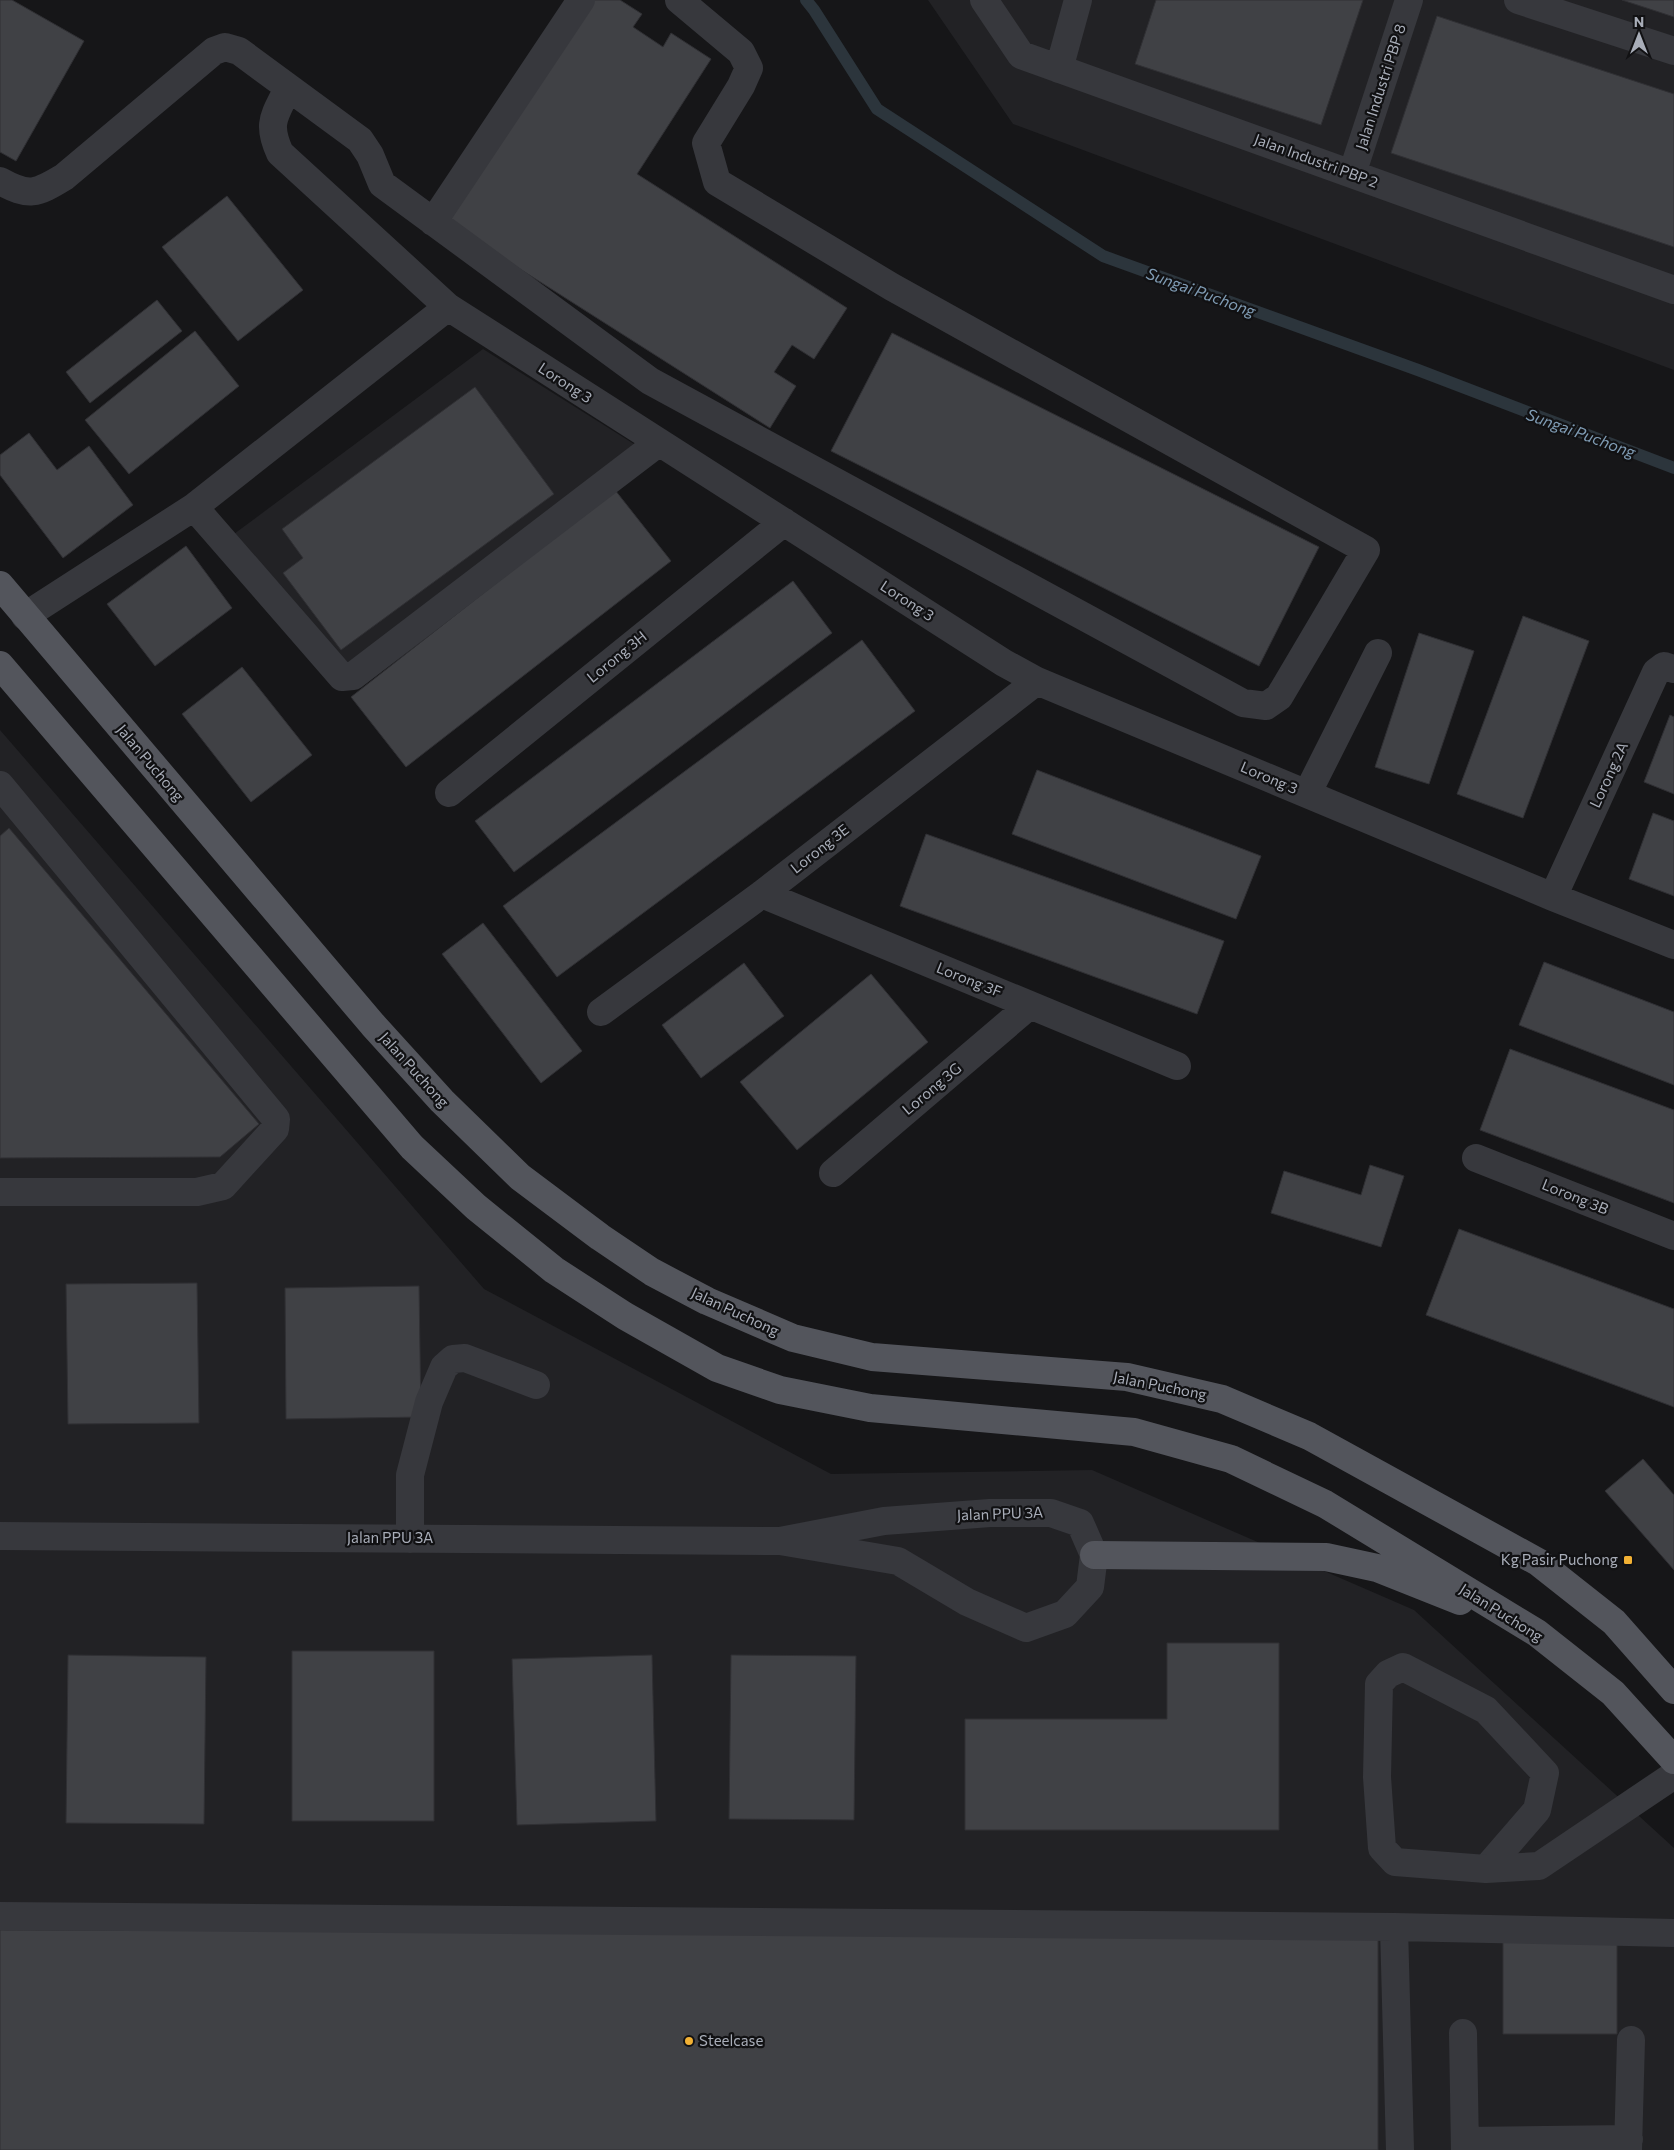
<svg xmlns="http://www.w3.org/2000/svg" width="1674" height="2150" font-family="Commissioner,sans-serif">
<rect width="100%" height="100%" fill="#161618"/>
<path fill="#222225" d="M 928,0 L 1674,0 L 1674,370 L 1013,124 Z
M 483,349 L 634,444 L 349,668 L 234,534 Z
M 0,730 L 484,1289 L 831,1474 L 1092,1470 L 1414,1610 L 1674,1848 L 1674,2150 L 0,2150 Z"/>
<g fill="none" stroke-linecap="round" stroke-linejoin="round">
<path stroke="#2c353c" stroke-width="12" d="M 806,0 L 814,10 L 877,109 L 1103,256 L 1418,370 L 1674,468"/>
</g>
<path fill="#404145" stroke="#303034" d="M 0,0 L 12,0 L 84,41 L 16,161 L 0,152 Z
M 589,0 L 620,0 L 642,14 L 633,27 L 663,47 L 671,33 L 711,59 L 637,174 L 847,308 L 814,359 L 792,345 L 774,372 L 796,386 L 770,428 L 446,222 Z
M 1156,0 L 1363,0 L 1321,125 L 1135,64 Z
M 1622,0 L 1674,0 L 1674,17 Z
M 1437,16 L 1674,94 L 1674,247 L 1391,153 Z
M 227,196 L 303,290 L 238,341 L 162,247 Z
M 157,300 L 182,331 L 90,403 L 66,372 Z
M 195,331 L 239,386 L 129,474 L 85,420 Z
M 892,333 L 1319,547 L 1259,666 L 831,451 Z
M 475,387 L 554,494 L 341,650 L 283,573 L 303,558 L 282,529 Z
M 29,433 L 57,470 L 89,446 L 133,505 L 63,558 L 0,475 L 0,455 Z
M 615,490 L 671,561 L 406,767 L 351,697 Z
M 186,546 L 232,608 L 155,666 L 107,604 Z
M 793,581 L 832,633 L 514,872 L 475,821 Z
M 1523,616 L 1589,641 L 1523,818 L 1457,794 Z
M 1419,633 L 1474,651 L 1429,784 L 1375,767 Z
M 862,640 L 915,711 L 557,977 L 503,906 Z
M 242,667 L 312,755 L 251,802 L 182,714 Z
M 1670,715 L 1674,717 L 1674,794 L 1644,782 Z
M 1037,770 L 1261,856 L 1236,919 L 1012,834 Z
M 1653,813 L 1674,821 L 1674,896 L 1629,879 Z
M 9,828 L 259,1124 L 220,1157 L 0,1158 L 0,836 Z
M 926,834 L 1224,941 L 1197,1014 L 900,906 Z
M 483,923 L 582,1051 L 541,1083 L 442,954 Z
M 1544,962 L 1674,1012 L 1674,1085 L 1519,1025 Z
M 744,963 L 784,1016 L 701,1078 L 662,1025 Z
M 871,974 L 928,1042 L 797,1150 L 740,1082 Z
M 1510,1049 L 1674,1110 L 1674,1203 L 1480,1130 Z
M 1370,1165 L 1404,1176 L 1381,1247 L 1271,1213 L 1284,1171 L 1361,1195 Z
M 1459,1229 L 1674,1309 L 1674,1407 L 1426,1315 Z
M 197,1283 L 199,1423 L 68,1424 L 66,1284 Z
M 419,1286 L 421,1417 L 286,1419 L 285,1288 Z
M 1643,1459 L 1674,1495 L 1674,1570 L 1605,1491 Z
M 1167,1643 L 1279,1643 L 1279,1830 L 965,1830 L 965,1719 L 1167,1719 Z
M 292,1651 L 434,1651 L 434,1821 L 292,1821 Z
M 68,1655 L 206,1657 L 204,1824 L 66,1823 Z
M 652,1655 L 656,1821 L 517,1825 L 512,1659 Z
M 731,1655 L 856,1656 L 854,1820 L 729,1819 Z
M 0,1930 L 1378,1932 L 1378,2150 L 0,2150 Z
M 1503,1937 L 1617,1937 L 1617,2034 L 1503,2034 Z"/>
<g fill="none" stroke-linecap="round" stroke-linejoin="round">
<path stroke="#37383d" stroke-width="28" d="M 984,0 L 1021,55 L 1674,290
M 1518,0 L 1674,51
M 1059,69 L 1078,0
M 288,88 C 275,116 266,122 280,153 L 448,307 L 1004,663 L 1037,681 L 1553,897 L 1674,945
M 1352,174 L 1409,0
M 0,181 C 29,197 36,194 64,177 L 214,51 L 225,47 L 239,51 L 360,140 L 370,155 L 382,184 L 650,381 L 1243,703 L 1266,706 L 1279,697 L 1366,550 L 892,287 L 717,182 L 706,143 L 741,86 L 749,68 L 741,52 L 679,0
M 433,222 L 581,0
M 194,507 L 342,677 L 353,676 L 658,443
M 25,616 L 194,507 L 448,307
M 0,785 L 276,1119 L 275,1129 L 223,1186 L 197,1192 L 0,1192
M 449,793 L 784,522
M 1307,794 L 1378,653
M 762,894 L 1177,1066
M 1553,897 L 1656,672 L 1664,666 L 1674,669
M 601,1012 L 762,894 L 1037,681
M 1476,1158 L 1674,1236
M 833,1173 L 1030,1005
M 0,1536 L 780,1541 L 898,1561 L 967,1602 L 1026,1628 L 1065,1614 L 1090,1587 L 1094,1555 L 1080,1523 L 1051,1513 L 990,1513 L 884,1521 L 780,1541
M 410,1539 L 410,1475 L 429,1402 L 444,1367 L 453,1359 L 465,1358 L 536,1385
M 1486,1869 L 1537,1810 L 1545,1773 L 1486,1710 L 1403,1667 L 1388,1674 L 1379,1684 L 1377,1777 L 1382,1848 L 1395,1862 L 1486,1869 L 1539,1866 L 1674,1775
M 0,1916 L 1394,1927 L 1674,1933
M 1394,1927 L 1400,2150
M 1463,2033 L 1465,2150
M 1465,2141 L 1629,2139
M 1628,2150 L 1631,2040"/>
<path stroke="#53555c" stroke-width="28" d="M 0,585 L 373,1025 L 442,1101 L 520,1177 L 600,1237 L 652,1272 L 707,1301 L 793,1338 L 872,1357 L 1127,1377 L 1222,1399 L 1309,1436 L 1538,1562 L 1614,1622 L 1674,1690
M 0,665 L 412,1147 L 476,1207 L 554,1270 L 625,1316 L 717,1368 L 780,1390 L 870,1408 L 1134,1432 L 1231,1459 L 1325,1504 L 1537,1633 L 1613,1693 L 1674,1760
M 1094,1555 L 1326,1557 L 1377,1568 L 1460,1601"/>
</g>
<g fill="#f2b134" stroke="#111113" stroke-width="2">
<rect x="1623" y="1555" width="10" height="10" rx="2.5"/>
<circle cx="689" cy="2041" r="5"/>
</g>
<g text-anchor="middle" stroke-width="4.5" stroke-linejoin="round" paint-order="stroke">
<g font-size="15" fill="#a8adb8" stroke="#111113">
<text transform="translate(1381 87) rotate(-72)" y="5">Jalan Industri PBP 8</text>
<text transform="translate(1316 161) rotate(20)" y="5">Jalan Industri PBP 2</text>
<text transform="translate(565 383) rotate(33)" y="5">Lorong 3</text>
<text transform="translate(907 601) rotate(33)" y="5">Lorong 3</text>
<text transform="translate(617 657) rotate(-39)" y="5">Lorong 3H</text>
<text transform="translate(150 763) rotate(50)" y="5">Jalan Puchong</text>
<text transform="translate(1609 775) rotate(-65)" y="5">Lorong 2A</text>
<text transform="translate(1269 778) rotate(23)" y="5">Lorong 3</text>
<text transform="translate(820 849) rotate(-38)" y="5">Lorong 3E</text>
<text transform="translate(969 980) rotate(22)" y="5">Lorong 3F</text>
<text transform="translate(414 1070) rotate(48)" y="5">Jalan Puchong</text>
<text transform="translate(932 1089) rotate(-40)" y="5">Lorong 3G</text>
<text transform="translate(1575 1197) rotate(22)" y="5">Lorong 3B</text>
<text transform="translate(735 1312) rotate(25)" y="5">Jalan Puchong</text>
<text transform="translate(1160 1386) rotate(11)" y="5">Jalan Puchong</text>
<text transform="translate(1000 1514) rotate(-2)" y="5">Jalan PPU 3A</text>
<text x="390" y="1543">Jalan PPU 3A</text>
<text transform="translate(1501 1613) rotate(32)" y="5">Jalan Puchong</text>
</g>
<g font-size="15" fill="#a8adb8" stroke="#111113" text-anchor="end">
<text x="1618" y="1565">Kg Pasir Puchong</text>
<text x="699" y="2046" text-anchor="start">Steelcase</text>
</g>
<g font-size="16" font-style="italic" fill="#7f9bb3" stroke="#111113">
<text transform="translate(1201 292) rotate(20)" y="6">Sungai Puchong</text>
<text transform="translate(1581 433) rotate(20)" y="6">Sungai Puchong</text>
</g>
</g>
<g transform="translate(1639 35)" stroke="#111113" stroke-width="4" paint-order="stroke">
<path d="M0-4L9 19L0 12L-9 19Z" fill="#a8adb8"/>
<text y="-8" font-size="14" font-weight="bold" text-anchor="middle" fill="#a8adb8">N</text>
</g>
</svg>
